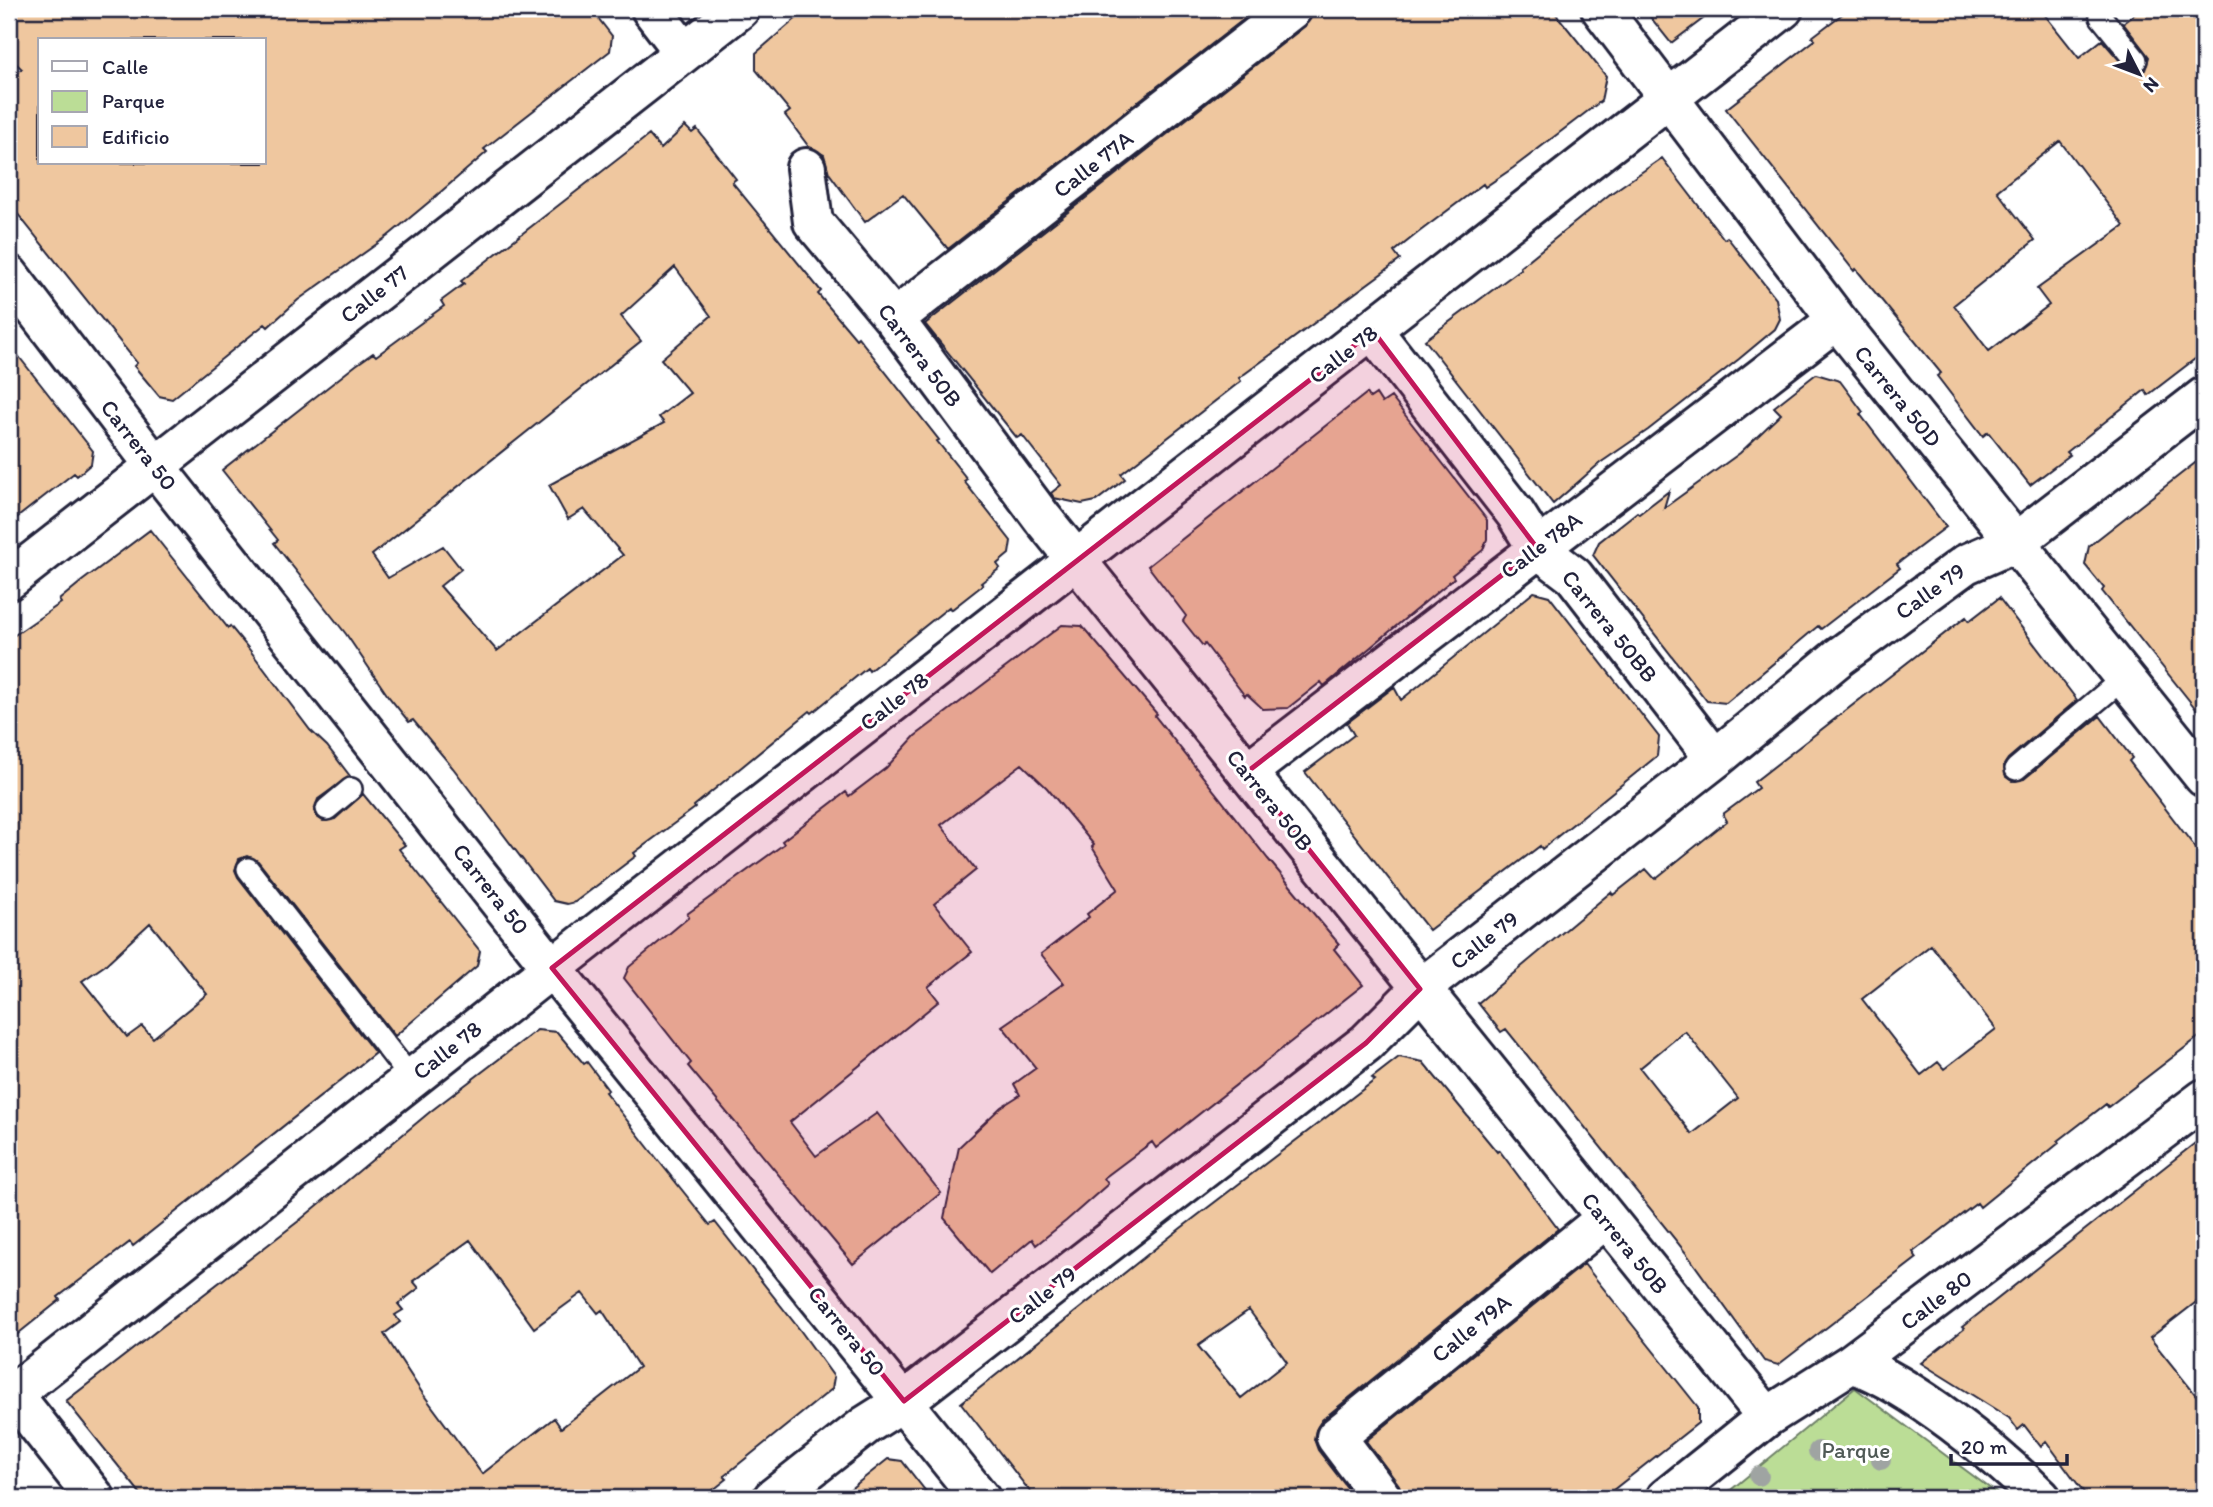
<svg xmlns="http://www.w3.org/2000/svg" width="2213" height="1507" font-family="Itim,sans-serif">
<rect width="100%" height="100%" fill="#fff"/>
<filter id="ink" filterUnits="userSpaceOnUse"><feTurbulence type="fractalNoise" baseFrequency=".0143" numOctaves="2"/><feDisplacementMap in="SourceGraphic" scale="14" xChannelSelector="R" yChannelSelector="G"/><feConvolveMatrix kernelMatrix="1 2 1 2 8 2 1 2 1" color-interpolation-filters="sRGB"/></filter>
<g filter="url(#ink)">
<path fill="#bbdd96" stroke="#6e8068" stroke-width="2" d="M 1855,1388 L 2003,1498 L 1721,1498 Z"/>
<path fill="#efc79f" stroke="#22223b" stroke-width="2" fill-rule="evenodd" d="M 9,9 L 591,9 L 612,36 L 610,51 L 484,149 L 487,152 L 429,202 L 388,236 L 298,300 L 268,327 L 265,324 L 172,399 L 159,396 L 134,366 L 137,363 L 9,203 L 9,77 L 22,69 L 9,57 ZM 40,40 L 264,40 L 264,163 L 40,163 Z
M 807,9 L 1257,9 L 948,249 L 903,194 L 865,222 L 829,173 L 824,155 L 809,147 L 785,115 L 790,111 L 756,70 L 756,53 Z
M 1313,9 L 1552,9 L 1606,76 L 1601,101 L 1513,168 L 1485,187 L 1483,184 L 1419,232 L 1394,252 L 1400,260 L 1239,378 L 1241,381 L 1121,474 L 1125,479 L 1096,501 L 1082,504 L 1054,498 L 1051,493 L 1061,485 L 1022,435 L 1017,438 L 925,324 L 1305,26 Z
M 1644,9 L 1716,9 L 1671,43 Z
M 1849,9 L 2040,9 L 2079,58 L 2102,40 L 2126,68 L 2137,73 L 2145,70 L 2149,57 L 2123,23 L 2141,9 L 2204,9 L 2204,352 L 2148,395 L 2145,390 L 2067,452 L 2070,455 L 2030,485 L 1988,432 L 1983,436 L 1937,376 L 1941,373 L 1856,269 L 1854,271 L 1726,109 L 1815,40 L 1812,37 ZM 2060,141 L 2124,226 L 2037,289 L 2049,305 L 1989,351 L 1954,305 L 2035,240 L 1997,191 Z
M 685,126 L 692,133 L 697,129 L 736,179 L 732,182 L 821,291 L 818,294 L 856,339 L 858,337 L 939,440 L 937,441 L 967,479 L 964,481 L 1011,541 L 1009,554 L 997,564 L 1000,568 L 981,583 L 983,585 L 951,610 L 949,607 L 869,671 L 867,668 L 812,713 L 810,711 L 694,806 L 695,808 L 634,853 L 636,856 L 575,902 L 567,904 L 554,901 L 453,768 L 413,720 L 409,722 L 388,696 L 346,634 L 274,543 L 278,540 L 222,470 L 356,365 L 373,353 L 376,356 L 444,306 L 441,301 L 464,284 L 461,281 L 649,135 L 661,149 ZM 675,267 L 711,316 L 661,359 L 690,393 L 659,417 L 664,423 L 549,485 L 568,519 L 584,509 L 623,555 L 497,651 L 440,586 L 461,569 L 443,546 L 388,578 L 372,555 L 641,341 L 621,316 Z
M 1662,158 L 1724,239 L 1727,237 L 1776,299 L 1780,319 L 1775,329 L 1739,359 L 1648,430 L 1600,463 L 1553,504 L 1425,340 L 1521,269 L 1520,267 L 1610,194 Z
M 9,344 L 93,451 L 91,464 L 77,476 L 74,473 L 9,524 Z
M 1816,374 L 1840,381 L 1863,412 L 1860,414 L 1946,527 L 1897,564 L 1900,568 L 1821,629 L 1818,626 L 1726,703 L 1707,701 L 1593,555 L 1599,542 L 1637,512 L 1639,514 L 1669,491 L 1664,508 L 1740,453 L 1781,414 L 1774,407 Z
M 1367,393 L 1370,398 L 1376,394 L 1382,403 L 1391,397 L 1487,520 L 1487,539 L 1483,550 L 1452,575 L 1454,578 L 1324,686 L 1321,682 L 1288,708 L 1263,709 L 1247,694 L 1245,696 L 1205,644 L 1203,646 L 1183,621 L 1186,616 L 1148,566 Z
M 2204,456 L 2204,719 L 2102,591 L 2104,588 L 2085,565 L 2089,546 Z
M 150,530 L 228,628 L 230,626 L 249,649 L 310,730 L 327,746 L 350,776 L 318,799 L 314,811 L 317,817 L 323,821 L 335,819 L 363,794 L 405,845 L 399,849 L 480,951 L 477,966 L 395,1036 L 258,861 L 247,856 L 239,859 L 235,870 L 238,877 L 375,1053 L 133,1246 L 130,1242 L 58,1297 L 60,1300 L 9,1341 L 9,639 L 61,603 L 59,600 L 82,581 ZM 150,923 L 207,994 L 153,1038 L 142,1026 L 127,1037 L 82,981 L 104,966 Z
M 1534,592 L 1549,596 L 1659,737 L 1657,756 L 1542,849 L 1540,846 L 1429,930 L 1305,772 L 1354,735 L 1347,723 L 1394,687 L 1401,700 Z
M 1999,598 L 2077,700 L 2008,759 L 2004,765 L 2006,777 L 2012,781 L 2024,779 L 2100,716 L 2132,758 L 2129,761 L 2204,859 L 2204,1033 L 2108,1107 L 2106,1104 L 2058,1141 L 2059,1143 L 1980,1207 L 1977,1203 L 1913,1252 L 1917,1258 L 1778,1365 L 1764,1361 L 1686,1253 L 1506,1029 L 1501,1032 L 1478,1003 L 1611,892 L 1613,895 L 1646,869 L 1655,879 L 1727,821 L 1723,814 L 1758,788 L 1754,782 L 1966,617 L 1969,621 ZM 1931,945 L 1996,1029 L 1944,1069 L 1938,1062 L 1921,1075 L 1862,999 ZM 1685,1031 L 1738,1098 L 1692,1134 L 1640,1068 Z
M 1062,625 L 1082,626 L 1157,714 L 1155,716 L 1268,859 L 1339,944 L 1334,949 L 1363,985 L 1156,1148 L 1152,1142 L 1104,1178 L 1108,1184 L 1066,1221 L 1036,1245 L 1032,1239 L 990,1274 L 944,1218 L 959,1147 L 1001,1107 L 1020,1095 L 1014,1084 L 1036,1068 L 1002,1026 L 1064,983 L 1041,954 L 1089,917 L 1087,914 L 1118,889 L 1092,847 L 1094,845 L 1047,788 L 1022,764 L 941,825 L 976,870 L 934,904 L 972,952 L 928,987 L 939,1001 L 790,1122 L 816,1156 L 877,1113 L 941,1193 L 853,1264 L 688,1066 L 691,1063 L 624,978 L 629,967 L 689,917 L 687,914 L 784,844 L 782,841 L 846,792 L 849,796 L 886,768 L 915,736 Z
M 537,1030 L 557,1032 L 584,1064 L 587,1062 L 608,1090 L 605,1092 L 658,1160 L 710,1225 L 715,1222 L 800,1330 L 834,1377 L 832,1389 L 724,1476 L 727,1479 L 703,1498 L 144,1498 L 66,1401 L 300,1220 L 431,1111 ZM 470,1240 L 534,1328 L 582,1293 L 598,1313 L 602,1310 L 639,1367 L 561,1428 L 554,1418 L 482,1474 L 423,1394 L 384,1334 L 400,1322 L 395,1315 L 403,1310 L 398,1304 L 419,1288 L 413,1281 Z
M 1399,1057 L 1423,1062 L 1497,1152 L 1499,1150 L 1558,1229 L 1322,1420 L 1316,1430 L 1314,1439 L 1318,1450 L 1355,1498 L 1035,1498 L 961,1403 L 1181,1228 L 1375,1080 L 1372,1078 ZM 1249,1310 L 1287,1362 L 1241,1398 L 1198,1346 Z
M 2204,1136 L 2204,1296 L 2150,1338 L 2204,1405 L 2204,1498 L 2088,1498 L 2046,1441 L 2041,1447 L 2024,1425 L 2018,1430 L 2009,1418 L 1921,1363 L 1964,1329 L 1962,1327 Z
M 1584,1264 L 1698,1407 L 1698,1423 L 1603,1498 L 1403,1498 L 1399,1485 L 1366,1441 Z
M 888,1459 L 902,1461 L 931,1498 L 839,1498 Z"/>
<g fill="none" stroke-linecap="round" stroke-linejoin="round">
<g stroke="#22223b" stroke-width="26">
<path id="lane" d="M 2100,9 L 2101,17 L 2136,60
M 2016,769 L 2126,676
M 327,809 L 351,789
M 248,869 L 411,1078"/>
</g>
<g stroke="#22223b" stroke-width="44">
<path id="street" d="M 651,9 L 684,52
M 1601,9 L 1837,320 L 2204,777
M 806,168 L 813,222 L 894,319 L 1043,519 L 1767,1417
M 9,275 L 155,466 L 552,968 L 980,1498
M 894,319 L 1292,9
M 1373,331 L 1515,513 L 1537,548 L 1574,576 L 1715,759
M 9,580 L 740,9
M 1247,772 L 1837,320
M 1852,1363 C 1914,1386 1994,1452 2041,1498
M 773,1498 L 866,1425 L 904,1401 L 1366,1043 L 1420,989 L 1715,759 L 1839,657 L 1966,564 L 2016,542 L 2204,397
M 1382,1498 L 1336,1437 L 1605,1219
M 1666,1498 L 1767,1417 L 1852,1363 L 2204,1099"/>
</g>
<g stroke="#22223b" stroke-width="44">
<path id="secondary" d="M 9,1389 L 95,1498
M 9,1397 L 552,968 L 1783,9"/>
</g>
<use href="#lane" stroke="#fff" stroke-width="21"/>
<use href="#street" stroke="#fff" stroke-width="38"/>
<use href="#secondary" stroke="#fff" stroke-width="38"/>
</g>
<g fill="#9fa4a2">
<circle cx="1818" cy="1451" r="10"/>
<circle cx="1881" cy="1460" r="10"/>
<circle cx="1759" cy="1476" r="10"/>
</g>
</g>
<path fill="#c2185b" fill-opacity="0.2" stroke="#c2185b" stroke-width="5" stroke-linejoin="round" d="M 1373,331 L 1537,548 L 1247,772 L 1420,989 L 1366,1043 L 904,1401 L 552,968 Z"/>
<g text-anchor="middle" stroke-width="6" stroke-linejoin="round" paint-order="stroke">
<g font-size="23" fill="#22223b" stroke="#fff">
<text transform="translate(1093 164) rotate(-38)" y="8">Calle 77A</text>
<text transform="translate(374 294) rotate(-38)" y="8">Calle 77</text>
<text transform="translate(1343 354) rotate(-38)" y="8">Calle 78</text>
<text transform="translate(920 355) rotate(53)" y="8">Carrera 50B</text>
<text transform="translate(1898 396) rotate(51)" y="8">Carrera 50D</text>
<text transform="translate(139 445) rotate(52)" y="8">Carrera 50</text>
<text transform="translate(1541 545) rotate(-37)" y="8">Calle 78A</text>
<text transform="translate(1930 591) rotate(-36)" y="8">Calle 79</text>
<text transform="translate(1610 626) rotate(51)" y="8">Carrera 50BB</text>
<text transform="translate(894 701) rotate(-38)" y="8">Calle 78</text>
<text transform="translate(1270 800) rotate(51)" y="8">Carrera 50B</text>
<text transform="translate(491 889) rotate(52)" y="8">Carrera 50</text>
<text transform="translate(1484 940) rotate(-38)" y="8">Calle 79</text>
<text transform="translate(447 1050) rotate(-38)" y="8">Calle 78</text>
<text transform="translate(1625 1243) rotate(51)" y="8">Carrera 50B</text>
<text transform="translate(1042 1295) rotate(-38)" y="8">Calle 79</text>
<text transform="translate(1936 1300) rotate(-37)" y="8">Calle 80</text>
<text transform="translate(1471 1328) rotate(-39)" y="8">Calle 79A</text>
<text transform="translate(847 1331) rotate(51)" y="8">Carrera 50</text>
</g>
<g font-size="23" fill="#505a56" stroke="#fff">
<text x="1856" y="1458">Parque</text>
</g>
</g>
<rect width="2213" height="1507" fill="none" stroke="#fff" stroke-width="35"/>
<rect x="18" y="18" width="2178" height="1472" fill="none" stroke="#22223b" stroke-width="2.5" filter="url(#ink)"/>
<rect x="38" y="38" width="228" height="126" fill="#ffffff" stroke="#a7a7b1" stroke-width="2"/>
<rect x="52" y="61" width="35" height="10" fill="#ffffff" stroke="#a7a7b1" stroke-width="2"/>
<text x="102" y="74" font-size="21" fill="#22223b">Calle</text>
<rect x="52" y="91" width="35" height="21" fill="#bbdd96" stroke="#a7a7b1" stroke-width="2"/>
<text x="102" y="108" font-size="21" fill="#22223b">Parque</text>
<rect x="52" y="126" width="35" height="21" fill="#efc79f" stroke="#a7a7b1" stroke-width="2"/>
<text x="102" y="144" font-size="21" fill="#22223b">Edificio</text>
<g transform="translate(2139 74) rotate(132)" stroke="#ffffff" stroke-width="5" paint-order="stroke">
<path d="M0-5L12 26L0 18L-12 26Z" fill="#22223b"/>
<text y="-10" font-size="19" font-weight="bold" text-anchor="middle" fill="#22223b">N</text>
</g>
<path d="M1951 1454v10h116v-10" fill="none" stroke="#22223b" stroke-width="3.5"/>
<text x="1961" y="1454" font-size="21" fill="#22223b" stroke="#ffffff" stroke-width="5" paint-order="stroke">20 m</text>
</svg>
